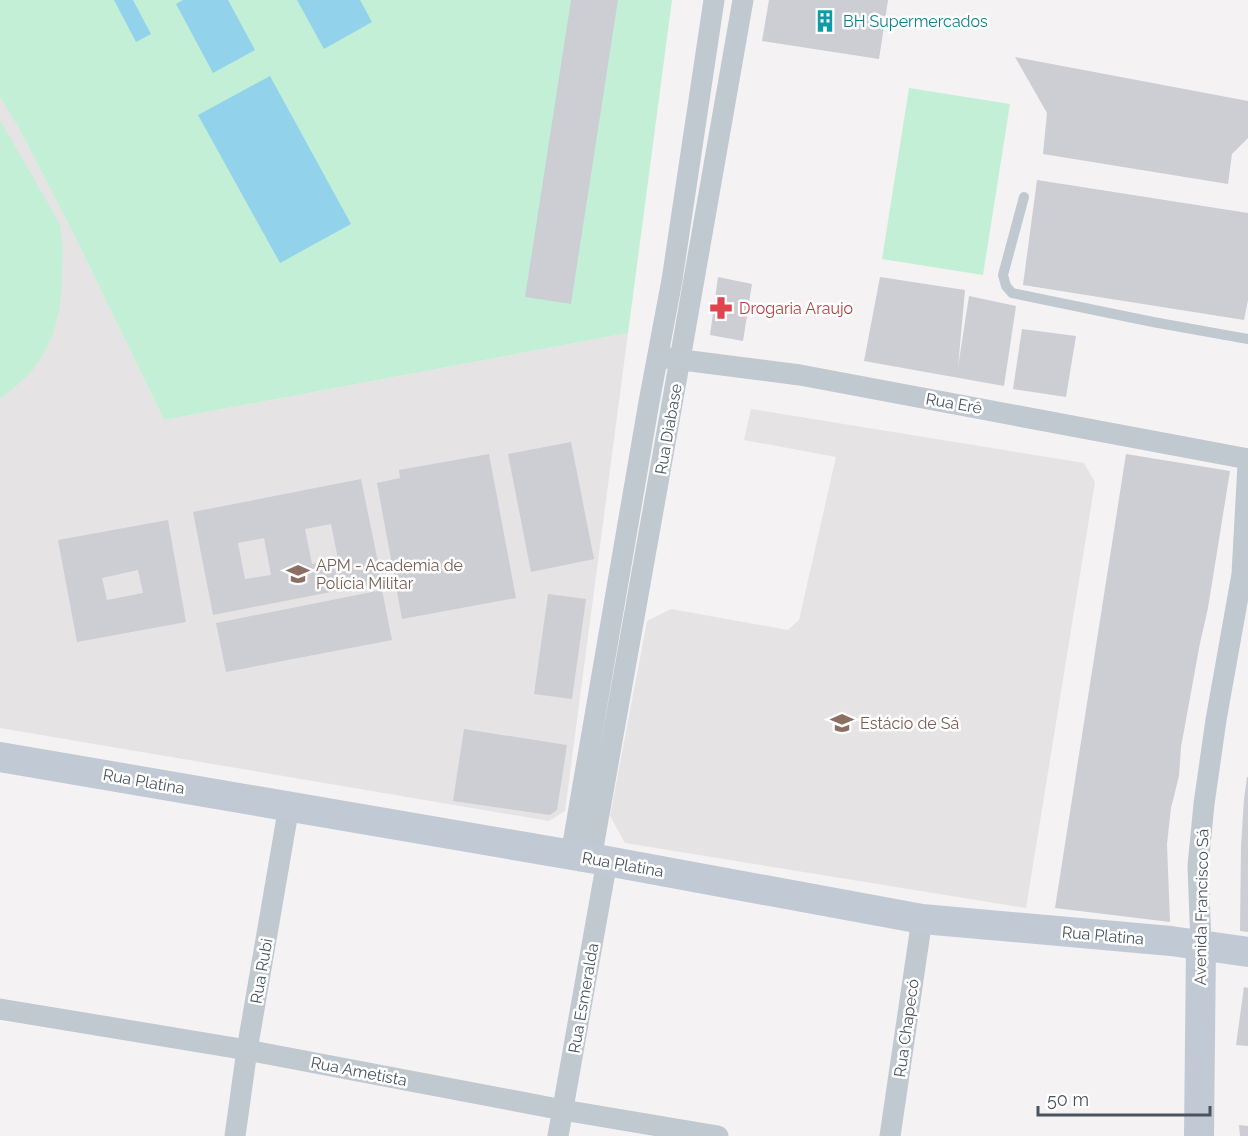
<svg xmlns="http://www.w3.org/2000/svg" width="1248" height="1136" font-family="Raleway,sans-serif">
<rect width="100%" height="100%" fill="#f4f2f2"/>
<path fill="#e5e3e4" d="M 0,97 L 21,132 L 76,239 L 164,420 L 628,333 L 565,811 L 549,821 L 0,728 Z
M 751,409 L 1084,463 L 1095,482 L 1026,908 L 625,843 L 610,816 L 647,621 L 671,609 L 788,630 L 799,620 L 836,457 L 744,440 Z"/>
<path fill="#c3efd7" d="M 0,0 L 672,0 L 628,333 L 164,420 L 76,239 L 21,132 L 0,97 Z
M 909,88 L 1010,104 L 983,275 L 882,259 Z
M 0,120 L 60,224 L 63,247 L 62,285 L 59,311 L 53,334 L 44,353 L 32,371 L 14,388 L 0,398 Z"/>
<path fill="#92d2eb" d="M 114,0 L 133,0 L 151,34 L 136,42 Z
M 183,0 L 228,0 L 255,50 L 213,73 L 176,4 Z
M 297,0 L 360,0 L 372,22 L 324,49 Z
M 270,76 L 351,224 L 280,263 L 198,115 Z"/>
<path fill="#ccced4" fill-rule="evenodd" d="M 571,0 L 618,0 L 571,304 L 525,297 Z
M 769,0 L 888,0 L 879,59 L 762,41 Z
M 1015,57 L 1248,101 L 1248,138 L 1232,154 L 1228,184 L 1043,154 L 1047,113 Z
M 1037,180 L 1248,213 L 1248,300 L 1244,320 L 1023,285 Z
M 718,277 L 752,284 L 743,341 L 710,335 Z
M 880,277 L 965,290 L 958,367 L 969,296 L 1016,306 L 1004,386 L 864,361 Z
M 1022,329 L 1076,336 L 1066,397 L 1013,389 Z
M 571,442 L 594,559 L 531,572 L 508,454 Z
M 489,454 L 516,598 L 402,619 L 377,483 L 400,478 L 399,470 Z
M 1126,454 L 1230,471 L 1208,608 L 1200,643 L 1181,747 L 1179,776 L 1171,808 L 1167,844 L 1170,922 L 1055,908 Z
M 361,479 L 382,582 L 213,615 L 193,512 ZM 331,524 L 338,559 L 312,564 L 305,529 ZM 264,538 L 271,575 L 245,579 L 238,543 Z
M 168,520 L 186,622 L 77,642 L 58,540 ZM 138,570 L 143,593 L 107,600 L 102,578 Z
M 382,590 L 392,640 L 226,672 L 216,623 Z
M 548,594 L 586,599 L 572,699 L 534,694 Z
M 464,729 L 567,745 L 557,810 L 550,815 L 453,801 Z
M 1247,777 L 1248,777 L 1248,932 L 1240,931 L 1241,846 L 1244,799 Z
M 1244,987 L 1248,988 L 1248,1046 L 1236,1045 Z
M 1239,1125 L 1248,1126 L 1248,1136 L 1240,1136 Z"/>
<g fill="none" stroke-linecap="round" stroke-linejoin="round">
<path stroke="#c0c8d0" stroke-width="10" d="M 1024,197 L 1003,275 L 1006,286 L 1012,293 L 1153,322 L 1248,339"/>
<path stroke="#c0c8d0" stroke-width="21" d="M 667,358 L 800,375 L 1248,459
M 571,855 L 649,402 L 672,280 L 714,0
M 591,859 L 680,359 L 743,0
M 1201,945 L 1198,866 L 1204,804 L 1216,720 L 1242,574 L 1248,464
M 0,1009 L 247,1050 L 563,1110 L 718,1136
M 235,1136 L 247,1050 L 289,806
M 558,1136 L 607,861
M 890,1136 L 922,919"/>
<path stroke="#c1c9d5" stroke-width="30" d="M 0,757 L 607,861 L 922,919 L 1171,941 L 1248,952
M 1199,1136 L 1201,945"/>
</g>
<defs>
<g id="building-bare" transform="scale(1.8)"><path d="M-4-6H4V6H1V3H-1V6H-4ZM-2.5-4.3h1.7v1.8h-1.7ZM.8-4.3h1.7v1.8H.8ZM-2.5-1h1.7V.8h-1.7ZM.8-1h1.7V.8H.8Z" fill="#0f9aa8" stroke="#fff" stroke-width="2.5" paint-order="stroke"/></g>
<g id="pharmacy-bare" transform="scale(1.8)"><path d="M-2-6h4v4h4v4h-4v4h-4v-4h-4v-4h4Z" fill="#e0444e" stroke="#fff" stroke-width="2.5" paint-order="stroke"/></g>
<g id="school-bare" transform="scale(1.8)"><path d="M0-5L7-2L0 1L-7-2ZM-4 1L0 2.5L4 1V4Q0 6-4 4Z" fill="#8d6e63" stroke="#fff" stroke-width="2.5" paint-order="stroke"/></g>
<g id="university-bare" transform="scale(1.8)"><path d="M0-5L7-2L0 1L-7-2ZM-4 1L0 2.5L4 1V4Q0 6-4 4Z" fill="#8d6e63" stroke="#fff" stroke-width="2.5" paint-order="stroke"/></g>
</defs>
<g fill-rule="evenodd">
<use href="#building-bare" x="825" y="21"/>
<use href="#pharmacy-bare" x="721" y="308"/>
<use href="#school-bare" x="298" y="574"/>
<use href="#university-bare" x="842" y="723"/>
</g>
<g text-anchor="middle" stroke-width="5" stroke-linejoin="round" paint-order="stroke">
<g font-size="16" fill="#0d838f" stroke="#fff" text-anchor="start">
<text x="843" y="27">BH Supermercados</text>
</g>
<g font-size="16" fill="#be3a42" stroke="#fff" text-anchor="start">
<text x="739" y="314">Drogaria Araujo</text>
</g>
<g font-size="16" fill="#4a545f" stroke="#fff">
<text transform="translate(954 403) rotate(10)" y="6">Rua Erê</text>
<text transform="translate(668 429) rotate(-80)" y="6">Rua Diabase</text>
<text transform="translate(144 781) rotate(10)" y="6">Rua Platina</text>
<text transform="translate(623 864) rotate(10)" y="6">Rua Platina</text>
<text transform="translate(1201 907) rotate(-89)" y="6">Avenida Francisco Sá</text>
<text transform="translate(1103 935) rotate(5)" y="6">Rua Platina</text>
<text transform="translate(261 971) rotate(-80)" y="6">Rua Rubi</text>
<text transform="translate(583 998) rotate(-80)" y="6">Rua Esmeralda</text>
<text transform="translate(906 1028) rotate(-82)" y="6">Rua Chapecó</text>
<text transform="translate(359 1071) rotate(11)" y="6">Rua Ametista</text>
</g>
<g font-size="16" fill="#785e54" stroke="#fff" text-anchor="start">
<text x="316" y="571">APM - Academia de<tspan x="316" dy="18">Polícia Militar</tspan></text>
<text x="860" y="729">Estácio de Sá</text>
</g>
</g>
<path d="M1038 1106v9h172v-9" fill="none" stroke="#4a545f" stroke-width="3"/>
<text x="1047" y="1106" font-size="18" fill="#4a545f" stroke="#ffffff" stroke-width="4.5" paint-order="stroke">50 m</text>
</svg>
